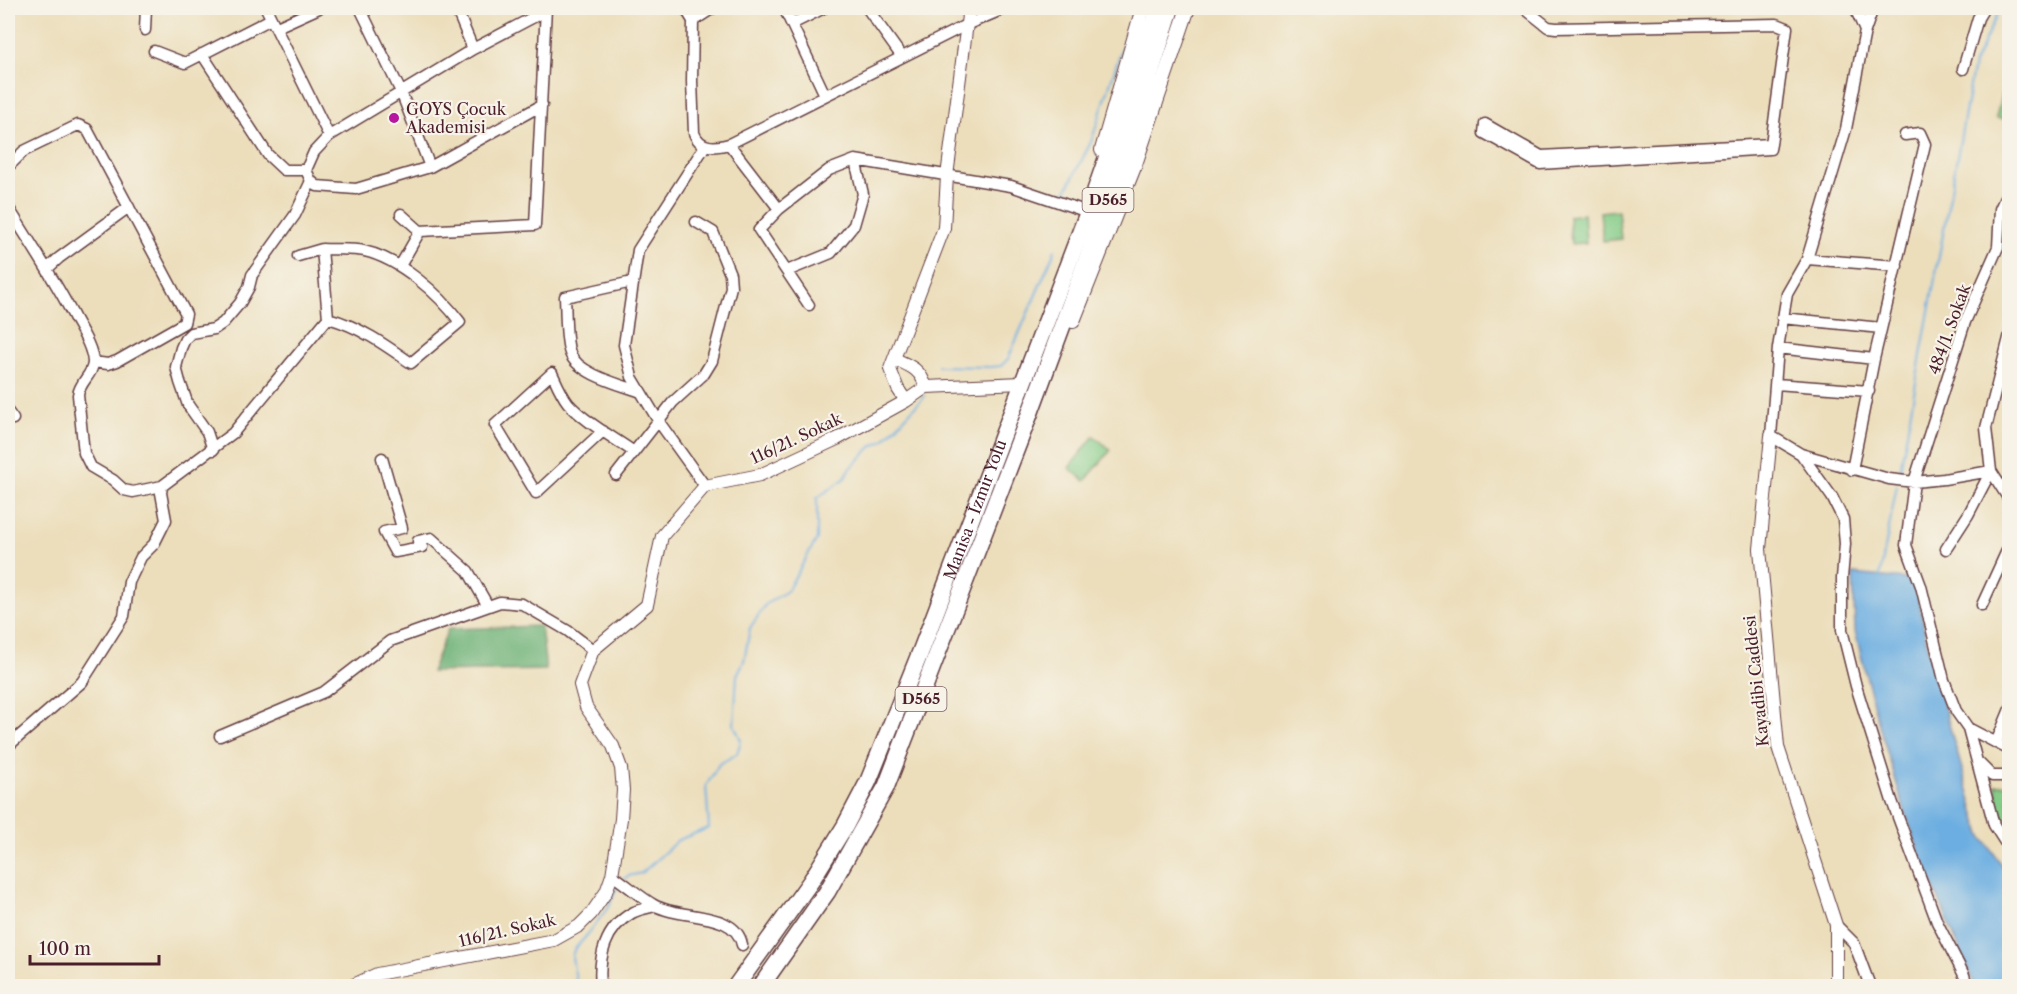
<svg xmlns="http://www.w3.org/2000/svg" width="2017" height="994" font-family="'Libre Caslon Text',serif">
<rect width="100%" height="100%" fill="#f7f3e8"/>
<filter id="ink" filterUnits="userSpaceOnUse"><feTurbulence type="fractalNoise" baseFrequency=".0167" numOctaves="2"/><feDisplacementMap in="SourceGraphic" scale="12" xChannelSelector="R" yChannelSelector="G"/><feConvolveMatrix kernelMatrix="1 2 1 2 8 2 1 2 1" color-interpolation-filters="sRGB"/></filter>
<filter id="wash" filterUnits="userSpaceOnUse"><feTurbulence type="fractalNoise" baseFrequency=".008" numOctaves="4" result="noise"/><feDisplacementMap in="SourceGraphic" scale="24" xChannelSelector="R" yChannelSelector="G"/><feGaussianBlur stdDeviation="1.35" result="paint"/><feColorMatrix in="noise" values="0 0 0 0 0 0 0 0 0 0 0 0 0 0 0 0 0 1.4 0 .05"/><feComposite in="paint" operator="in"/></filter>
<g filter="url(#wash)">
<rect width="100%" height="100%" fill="#ecdebb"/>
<path fill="#84cc88" stroke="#67765a" stroke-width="1.5" d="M 2007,69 L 2010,69 L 2009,121 L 1996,118 Z
M 1618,210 L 1621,239 L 1603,241 L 1600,212 Z
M 1584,214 L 1586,243 L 1571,244 L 1569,216 Z
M 1094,436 L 1111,450 L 1085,481 L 1069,468 Z
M 2009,784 L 2009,821 L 1998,821 L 1996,785 Z"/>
<path fill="#6bb074" stroke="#5a6850" stroke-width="1.5" d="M 541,626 L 546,670 L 431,672 L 448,629 Z"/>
<path fill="#6caee1" stroke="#5b6686" stroke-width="1.5" d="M 1853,574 L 1915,580 L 1929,655 L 1981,835 L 2009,875 L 2009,986 L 1975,986 L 1919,852 L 1905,812 L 1875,711 L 1855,631 Z"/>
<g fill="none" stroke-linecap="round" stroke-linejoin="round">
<path stroke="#6caee1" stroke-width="2" d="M 1065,193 L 1091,142 L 1135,8
M 938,366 L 991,367 L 1001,366 L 1008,359 L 1055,250
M 1899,476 L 1974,64 L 2000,8
M 1879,580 L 1897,485
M 624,879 L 628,876 L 642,873 L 678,840 L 709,828 L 706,786 L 719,764 L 737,754 L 741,740 L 734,725 L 737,675 L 744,661 L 750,628 L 766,604 L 787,591 L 817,539 L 817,498 L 844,479 L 850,469 L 871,447 L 883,441 L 925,396
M 577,986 L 572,957 L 574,950 L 588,934 L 609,906 L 618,885"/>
</g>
</g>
<g filter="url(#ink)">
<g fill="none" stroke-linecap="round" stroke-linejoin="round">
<g stroke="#623c41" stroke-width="13">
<path id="minor" d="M 266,8 L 329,136
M 360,8 L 401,92 L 430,167
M 456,8 L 473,49
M 685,8 L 693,21 L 692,81 L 694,133 C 700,149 715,148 729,144 L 966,25 L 1006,8
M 784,8 L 825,95
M 867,8 L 902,57
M 1524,8 L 1548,27 L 1556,28 L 1777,24 L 1787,28 L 1771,144 L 1770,149 L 1540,164 L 1484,133 L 1485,124 L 1541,156 L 1771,144
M 1855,8 L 1865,31
M 1873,8 L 1865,31 L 1846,129 L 1807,259 L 1787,294 L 1778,348 L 1771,436 L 1801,454 L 1889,479 L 1914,482 L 1944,479 L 1991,471 L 2010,501
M 693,21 L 713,8
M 792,24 L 824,8
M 277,27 L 319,8
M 145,30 L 146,8
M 154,51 L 185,63 L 271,19
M 202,54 L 268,155 L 284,170 L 306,170
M 1963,69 L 1978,18 L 1984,8
M 542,105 L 430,167 L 356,189 L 317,186 L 311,181 L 306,170 L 314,152 L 329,136 L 473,49 L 547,10
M 729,144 L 779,209 L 829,170 L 855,160 L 1011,186 L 1088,212
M 8,167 L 24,151 L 78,125 L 87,129 L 186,314 L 184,323 L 117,361 L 108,364 L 93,362
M 2010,187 L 2000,209 L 1998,247 L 1965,322 L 1914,482 L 1906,545 L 1921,586 L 1944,680 L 1956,711 L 1968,728 L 2010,750
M 8,207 C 31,244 55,280 75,319 C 82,332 92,347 93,362 C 93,375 80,381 78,395 L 84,453 L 91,467 L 113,480 L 124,490 L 133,492 L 162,486
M 779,209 L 759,230 L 809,305
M 401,214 L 420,231 L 535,225 L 546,8
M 322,249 C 336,250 351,248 364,251 C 400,259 439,294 460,322 L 411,363 C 384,344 360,327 328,318 Z
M 298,256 L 322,249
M 1807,259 L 1897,266
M 400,266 L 420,231
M 47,269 L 59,258 L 129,207
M 787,271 L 831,253 L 854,225 L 863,194 L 855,160
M 632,282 L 565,297 C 566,312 565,340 570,353 C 577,374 622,385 641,392
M 1782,318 L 1881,328
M 1778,348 L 1874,359
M 1776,384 L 1869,391
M 8,412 L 13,419
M 603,431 L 536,493 L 495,425 L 552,373 C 557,384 561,394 568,403 C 586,423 613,437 634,452
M 213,450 L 207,432 L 188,405 L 180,382 L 176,367 L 181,348 L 185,339 L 191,333 L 214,329 L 223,323 L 240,303 L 249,287 L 252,275 L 295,215 L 311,181
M 1801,454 L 1832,497 L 1843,519 L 1845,544 L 1842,578 L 1842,630 L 1856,686 L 1892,801 L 1937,922 L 1964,975 L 1967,986
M 382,458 L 402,528 L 384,532 L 395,552 L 422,547 L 418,541 L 431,538 L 468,571 L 488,606
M 1852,470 L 1874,359 L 1925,144 L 1920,133 L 1905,135
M 616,475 L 673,402 L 704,374 L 712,361 L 731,287 L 730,274 L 713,232 L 696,222
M 705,486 L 659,422 L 632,377 L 624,345 L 638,250 L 705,146
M 1946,549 L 1968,515 L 1991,471 L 1986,428 L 2010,334
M 1982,605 L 2010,544
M 1968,728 L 1994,825 L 2010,850
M 220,736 L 324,692 L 390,641 L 500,602 L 522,604 L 568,631 L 593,650
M 1996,743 L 2010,709
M 8,746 L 82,682 L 124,616 L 129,582 L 141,557 L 154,544 L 166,520 L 161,493 L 162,486 L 233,433 L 328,318
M 1979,763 L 1992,776 L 2010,776
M 612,875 C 626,884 640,897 654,905 C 680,920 736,910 742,945
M 1836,925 L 1854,943 L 1870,986
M 601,986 C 598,957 605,928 632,913 C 639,909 648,908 655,906"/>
</g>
<g stroke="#623c41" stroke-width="14">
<path id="tertiary" d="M 895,359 C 912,367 920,369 926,387
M 906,401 L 898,389 L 890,369 L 944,228 L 947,176 L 969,8
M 1771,436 L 1760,549 L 1778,747 L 1836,925 L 1836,986
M 351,986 L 377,974 L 554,940 L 579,926 L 591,914 L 606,892 L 612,875 L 621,819 L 623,790 L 621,768 L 613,746 L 586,707 L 580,685 L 593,650 L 647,605 L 662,536 L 705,486 L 760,475 L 837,439 L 906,401 L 926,387 L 1023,383"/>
</g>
<g stroke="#623c41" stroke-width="16">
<path id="secondary" d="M 1102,150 L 1143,8
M 1073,321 L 1134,167 L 1188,8"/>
</g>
<g stroke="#623c41" stroke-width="19">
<g id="trunk">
<path id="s1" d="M 736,986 L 811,881 L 845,826 L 868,782 L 922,648 L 1088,212 L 1159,8"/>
<path d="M 761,986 L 827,892 L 886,787 L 1030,413 L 1088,256 L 1141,103 L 1171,8"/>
</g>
</g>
<use href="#minor" stroke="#fff" stroke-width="10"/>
<use href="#tertiary" stroke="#fff" stroke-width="12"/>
<use href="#secondary" stroke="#fff" stroke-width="14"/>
<use href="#trunk" stroke="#fff" stroke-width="16"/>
</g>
</g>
<circle fill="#b5179e" stroke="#f7f3e8" stroke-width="2" cx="394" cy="118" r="6"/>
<g text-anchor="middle" stroke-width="4.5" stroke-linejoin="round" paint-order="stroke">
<g fill="#f7f3e8" stroke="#7e5f64" stroke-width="1.5">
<rect x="1082.5" y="188" width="51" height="24" rx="4.5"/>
<rect x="895.5" y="687" width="51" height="24" rx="4.5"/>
</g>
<g font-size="15" font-weight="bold" fill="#4a1f2b">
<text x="1108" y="205">D565</text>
<text x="921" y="704">D565</text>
</g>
<g font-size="16" fill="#4a1f2b" stroke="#f7f3e8" text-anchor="start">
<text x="406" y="115">GOYS Çocuk<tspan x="406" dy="18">Akademisi</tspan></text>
</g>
<g font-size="16" fill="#4a1f2b" stroke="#f7f3e8">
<text transform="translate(1949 329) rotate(-70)" y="6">484/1. Sokak</text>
<text transform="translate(796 438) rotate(-25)" y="6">116/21. Sokak</text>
<text dy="6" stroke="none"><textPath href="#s1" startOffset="536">Manisa - İzmir Yolu</textPath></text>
<text transform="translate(1756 681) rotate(-96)" y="6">Kayadibi Caddesi</text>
<text transform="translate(507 930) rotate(-13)" y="6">116/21. Sokak</text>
</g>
</g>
<rect width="2017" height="994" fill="none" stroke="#f7f3e8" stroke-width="30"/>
<path d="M30 955v9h129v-9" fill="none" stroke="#4a1f2b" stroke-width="3"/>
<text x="39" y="955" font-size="18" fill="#4a1f2b" stroke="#f7f3e8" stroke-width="4.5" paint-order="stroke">100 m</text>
</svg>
